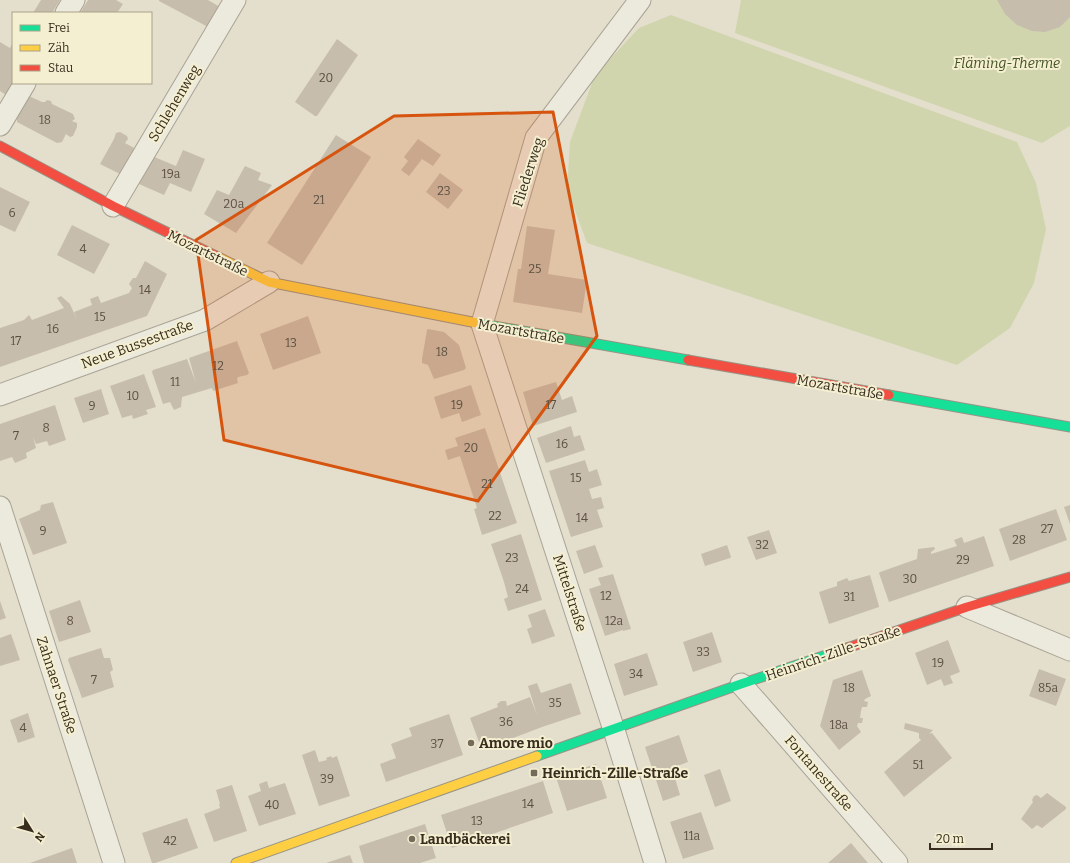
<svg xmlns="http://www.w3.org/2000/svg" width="1070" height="863" font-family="Bitter,serif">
<rect width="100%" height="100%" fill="#e4dfcc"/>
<path fill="#d0d5ae" d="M 741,0 L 1070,0 L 1070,126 L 1042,143 L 735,33 Z
M 671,15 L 1017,142 L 1036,183 L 1046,229 L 1034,283 L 1010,328 L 957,365 L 587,243 L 567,189 L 570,142 L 595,75 L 639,28 Z"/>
<path fill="#c7bdad" d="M 41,0 L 60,0 L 52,13 L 33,13 Z
M 88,0 L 116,0 L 123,4 L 117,13 L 80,13 Z
M 159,0 L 208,0 L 220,7 L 208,27 L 159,1 Z
M 997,0 L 1070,0 L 1070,17 L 1060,27 L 1045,32 L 1032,31 L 1017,25 L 1005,14 Z
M 337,39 L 358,55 L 317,116 L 315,116 L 295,102 Z
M 0,42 L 10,48 L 13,42 L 13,83 L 6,95 L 0,91 Z
M 29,96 L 42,102 L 45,102 L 47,100 L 51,101 L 52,104 L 73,114 L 75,119 L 72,121 L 77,123 L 77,127 L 73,136 L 70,137 L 66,134 L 62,142 L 57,143 L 17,122 L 17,118 Z
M 120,132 L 127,136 L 128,139 L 125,143 L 136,149 L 120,174 L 100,164 L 114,139 L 116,133 Z
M 336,135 L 371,157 L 302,265 L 267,243 Z
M 418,139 L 441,155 L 433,166 L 422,159 L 409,176 L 401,170 L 408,161 L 404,157 Z
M 183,150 L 205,159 L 191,192 L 170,183 L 164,195 L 139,184 L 152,156 L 176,166 Z
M 245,166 L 261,173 L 258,180 L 272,185 L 236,233 L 204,214 L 217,190 L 229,195 Z
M 440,173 L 463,190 L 448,209 L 426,192 Z
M 0,187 L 30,202 L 15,232 L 0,225 Z
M 72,225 L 110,244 L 94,274 L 57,255 Z
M 527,226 L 555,230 L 548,274 L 587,280 L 582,313 L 513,302 L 518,269 L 521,269 Z
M 145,261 L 167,274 L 147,316 L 0,367 L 0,328 L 24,320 L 29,315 L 32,320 L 64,308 L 57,298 L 61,296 L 70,304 L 77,320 L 74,312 L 92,305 L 90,299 L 98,296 L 101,303 L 129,293 L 132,288 L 129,284 L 133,278 L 136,278 Z
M 308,316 L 321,353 L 273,370 L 260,334 Z
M 428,329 L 444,332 L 459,345 L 466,368 L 464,370 L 434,379 L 428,365 L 422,363 L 422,359 L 427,330 Z
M 237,341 L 249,373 L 247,375 L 238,377 L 237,379 L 238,383 L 213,391 L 212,388 L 182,397 L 181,407 L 174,410 L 170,402 L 163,404 L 152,372 L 153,370 L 187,359 L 196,383 L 189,358 Z
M 144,374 L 156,407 L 146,410 L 148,414 L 133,419 L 132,415 L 122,418 L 110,386 Z
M 556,382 L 562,400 L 572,396 L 577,412 L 533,426 L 523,392 Z
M 471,385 L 481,415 L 462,422 L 459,413 L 441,419 L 434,397 Z
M 101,389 L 109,414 L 83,423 L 74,398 Z
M 55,405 L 66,440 L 49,446 L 47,441 L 36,444 L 33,437 L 36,448 L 26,453 L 27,458 L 15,463 L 12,457 L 0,461 L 0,424 Z
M 571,426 L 574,437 L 580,435 L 585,450 L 546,463 L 537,438 Z
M 485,428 L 517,523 L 482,535 L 474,509 L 477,508 L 460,456 L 448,460 L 445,450 L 458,446 L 455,438 Z
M 585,460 L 589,472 L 597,469 L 602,485 L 589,489 L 592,499 L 601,497 L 604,508 L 597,510 L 603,527 L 571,537 L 549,471 Z
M 53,502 L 67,543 L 33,555 L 19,519 L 40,510 L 41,505 Z
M 1070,505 L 1070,524 L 1064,507 Z
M 1056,509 L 1067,540 L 1010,561 L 999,529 Z
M 769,530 L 777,553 L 756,560 L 747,537 Z
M 521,534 L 542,600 L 508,611 L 504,599 L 508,597 L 504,582 L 491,544 Z
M 984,536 L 994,566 L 889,602 L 879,573 L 880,572 L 917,559 L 918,549 L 934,547 L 935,549 L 931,552 L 931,554 L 957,546 L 954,540 L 962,537 L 964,543 Z
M 595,545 L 603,567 L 584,574 L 576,551 Z
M 727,545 L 731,557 L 730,558 L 705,566 L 701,554 Z
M 613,574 L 631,629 L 623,631 L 623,630 L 605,636 L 589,589 L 601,585 L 598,578 Z
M 870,575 L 879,606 L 879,607 L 829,624 L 822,602 L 819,592 L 837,586 L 837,582 L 847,578 L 849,581 Z
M 80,600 L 91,632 L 59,642 L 49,611 Z
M 0,601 L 6,618 L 0,620 Z
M 545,609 L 555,636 L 532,644 L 527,629 L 532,627 L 528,615 Z
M 712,632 L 722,662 L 693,672 L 683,642 Z
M 11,634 L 20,660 L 0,666 L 0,638 Z
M 948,640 L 960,672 L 950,676 L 953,683 L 944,686 L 941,679 L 927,685 L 915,653 Z
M 101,648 L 104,658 L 110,658 L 113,670 L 110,672 L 114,687 L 82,698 L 68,660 L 69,658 Z
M 647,653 L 658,685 L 624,696 L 614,664 Z
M 1039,669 L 1066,679 L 1056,706 L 1029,696 Z
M 862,670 L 871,696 L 865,699 L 864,701 L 868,702 L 867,707 L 862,707 L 861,711 L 860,718 L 863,718 L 862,723 L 858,723 L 857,726 L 861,732 L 839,750 L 820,726 L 833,680 Z
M 537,683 L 541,693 L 571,683 L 581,714 L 542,727 L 482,750 L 470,718 L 498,707 L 497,704 L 501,701 L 506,701 L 507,706 L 530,697 L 537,715 L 528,686 Z
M 28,713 L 35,737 L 18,743 L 10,720 Z
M 449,714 L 463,755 L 386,782 L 380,764 L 396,758 L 391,744 L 412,736 L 409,728 Z
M 905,723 L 933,730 L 929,734 L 932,733 L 952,758 L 904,797 L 884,772 L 921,740 L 919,738 L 919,733 L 904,729 Z
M 679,735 L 688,762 L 672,768 L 680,795 L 663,801 L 645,747 Z
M 315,750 L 319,762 L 327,760 L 326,758 L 331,756 L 332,758 L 337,756 L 350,796 L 319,806 L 302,755 Z
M 596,764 L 607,798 L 567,811 L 556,777 Z
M 720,769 L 731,801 L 715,807 L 704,775 Z
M 267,781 L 269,788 L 285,783 L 296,814 L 259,826 L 248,796 L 261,791 L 259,784 Z
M 543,781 L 553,813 L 452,848 L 441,815 Z
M 232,785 L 247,831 L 214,842 L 204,814 L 220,808 L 219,804 L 220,804 L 216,790 Z
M 1047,793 L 1066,807 L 1066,809 L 1042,828 L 1037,825 L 1032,829 L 1021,819 L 1033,802 L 1032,800 L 1034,796 L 1037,795 L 1041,798 Z
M 701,812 L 714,849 L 683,859 L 670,822 Z
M 187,818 L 198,848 L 155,863 L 152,863 L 142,833 Z
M 425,824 L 436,858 L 420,863 L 364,863 L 359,846 Z
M 851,843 L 868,863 L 828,863 Z
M 72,848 L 77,863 L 30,863 Z
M 350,855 L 353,863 L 326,863 Z"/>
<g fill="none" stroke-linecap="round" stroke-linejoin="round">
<g stroke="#a9a395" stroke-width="23">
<path id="street" d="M 640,0 L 536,138 L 482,324 L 614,730 L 655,863
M 66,13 L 74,0
M 0,125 L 25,83
M 113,206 L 235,0
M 0,395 L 205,320 L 269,282
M 0,507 L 114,863
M 967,607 L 1070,650
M 741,684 L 897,863"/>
</g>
<g stroke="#989385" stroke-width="11">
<path id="fast" d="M 477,323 L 688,360
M 889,395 L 1070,427
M 537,756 L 741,684 L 847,648"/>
</g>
<g stroke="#989385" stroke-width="11">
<path id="slow" d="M 218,257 L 269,282 L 477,323
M 236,863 L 537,756"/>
</g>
<g stroke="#989385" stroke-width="11">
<path id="jam" d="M 0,146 L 113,206 L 218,257
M 688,360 L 889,395
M 847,648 L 967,607 L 1070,577"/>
</g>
<use href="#street" stroke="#ece9dd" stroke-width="21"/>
<use href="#fast" stroke="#16e098" stroke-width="9"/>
<use href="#slow" stroke="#ffcf43" stroke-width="9"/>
<use href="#jam" stroke="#f24e42" stroke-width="9"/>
</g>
<path fill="#d6540e" fill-opacity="0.2" stroke="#d6540e" stroke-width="3" stroke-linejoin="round" d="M 553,112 L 597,336 L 478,501 L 224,440 L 196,240 L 394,116 Z"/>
<g fill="#746b5a" stroke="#f5efd1" stroke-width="1.5">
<circle cx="471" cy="743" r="4"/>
<rect x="530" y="769" width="8" height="8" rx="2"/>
<circle cx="412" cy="839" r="4"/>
</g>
<g text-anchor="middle" stroke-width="4" stroke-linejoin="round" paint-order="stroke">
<g font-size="12" fill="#5b5041">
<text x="326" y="82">20</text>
<text x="45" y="124">18</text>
<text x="171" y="178">19a</text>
<text x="444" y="195">23</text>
<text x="319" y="204">21</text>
<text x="234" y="208">20a</text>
<text x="12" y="217">6</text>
<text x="83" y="253">4</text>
<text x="535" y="273">25</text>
<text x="145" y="294">14</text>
<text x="100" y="321">15</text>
<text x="53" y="333">16</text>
<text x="16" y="345">17</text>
<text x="291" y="347">13</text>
<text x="442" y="356">18</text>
<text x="218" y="370">12</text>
<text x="175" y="386">11</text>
<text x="133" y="400">10</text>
<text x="457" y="409">19</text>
<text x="551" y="409">17</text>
<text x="92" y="410">9</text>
<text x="46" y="432">8</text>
<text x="16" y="440">7</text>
<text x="562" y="448">16</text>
<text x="471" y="452">20</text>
<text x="576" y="482">15</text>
<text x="487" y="488">21</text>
<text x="495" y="520">22</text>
<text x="582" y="522">14</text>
<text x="1047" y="533">27</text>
<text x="43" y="535">9</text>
<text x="1019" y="544">28</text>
<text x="762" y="549">32</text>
<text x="512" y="562">23</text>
<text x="963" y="564">29</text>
<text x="910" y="583">30</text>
<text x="522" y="593">24</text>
<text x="606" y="600">12</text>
<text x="849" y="601">31</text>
<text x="70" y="625">8</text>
<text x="614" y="625">12a</text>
<text x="703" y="656">33</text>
<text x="938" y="667">19</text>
<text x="636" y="678">34</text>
<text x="94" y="684">7</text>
<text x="849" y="692">18</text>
<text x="1048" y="692">85a</text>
<text x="555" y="707">35</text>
<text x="506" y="726">36</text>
<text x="839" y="729">18a</text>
<text x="23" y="732">4</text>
<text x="437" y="748">37</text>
<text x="918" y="769">51</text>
<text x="327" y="783">39</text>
<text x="528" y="808">14</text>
<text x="272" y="809">40</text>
<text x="477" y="825">13</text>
<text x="692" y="840">11a</text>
<text x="170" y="845">42</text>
</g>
<g font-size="14" font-style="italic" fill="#425324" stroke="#f5efd1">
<text x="1007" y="68">Fläming-Therme</text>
</g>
<g font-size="14" fill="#372c1d" stroke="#f5efd1">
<text transform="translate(174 103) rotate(-59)" y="5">Schlehenweg</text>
<text transform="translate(528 172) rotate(-72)" y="5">Fliederweg</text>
<text transform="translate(208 253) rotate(26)" y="5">Mozartstraße</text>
<text transform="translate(521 331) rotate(10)" y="5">Mozartstraße</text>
<text transform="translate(137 344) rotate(-20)" y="5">Neue Bussestraße</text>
<text transform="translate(840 387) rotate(10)" y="5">Mozartstraße</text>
<text transform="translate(570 593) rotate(72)" y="5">Mittelstraße</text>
<text transform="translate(833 653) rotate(-19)" y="5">Heinrich-Zille-Straße</text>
<text transform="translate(57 685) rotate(72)" y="5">Zahnaer Straße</text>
<text transform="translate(819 773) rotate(49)" y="5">Fontanestraße</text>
</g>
<g font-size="14" font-weight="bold" fill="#372c1d" stroke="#f5efd1" text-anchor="start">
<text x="479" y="748">Amore mio</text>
<text x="542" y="778">Heinrich-Zille-Straße</text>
<text x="420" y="844">Landbäckerei</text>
</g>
</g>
<rect x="12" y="12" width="140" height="72" fill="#f5efd1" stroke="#a9a189"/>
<rect x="20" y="25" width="20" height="6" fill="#16e098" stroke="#a9a189"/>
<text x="48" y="32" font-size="12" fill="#372c1d">Frei</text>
<rect x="20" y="45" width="20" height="6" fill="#ffcf43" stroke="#a9a189"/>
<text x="48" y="52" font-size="12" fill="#372c1d">Zäh</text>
<rect x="20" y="65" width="20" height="6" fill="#f24e42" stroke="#a9a189"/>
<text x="48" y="72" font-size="12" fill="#372c1d">Stau</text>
<g transform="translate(32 831) rotate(127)" stroke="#f5efd1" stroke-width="3" paint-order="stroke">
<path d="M0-3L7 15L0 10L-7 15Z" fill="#372c1d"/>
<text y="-6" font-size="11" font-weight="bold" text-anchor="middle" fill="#372c1d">N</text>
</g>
<path d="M930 843v6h62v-6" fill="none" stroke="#372c1d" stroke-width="2"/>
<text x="936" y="843" font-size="12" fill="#372c1d" stroke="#f5efd1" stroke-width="3" paint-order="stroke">20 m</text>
</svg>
